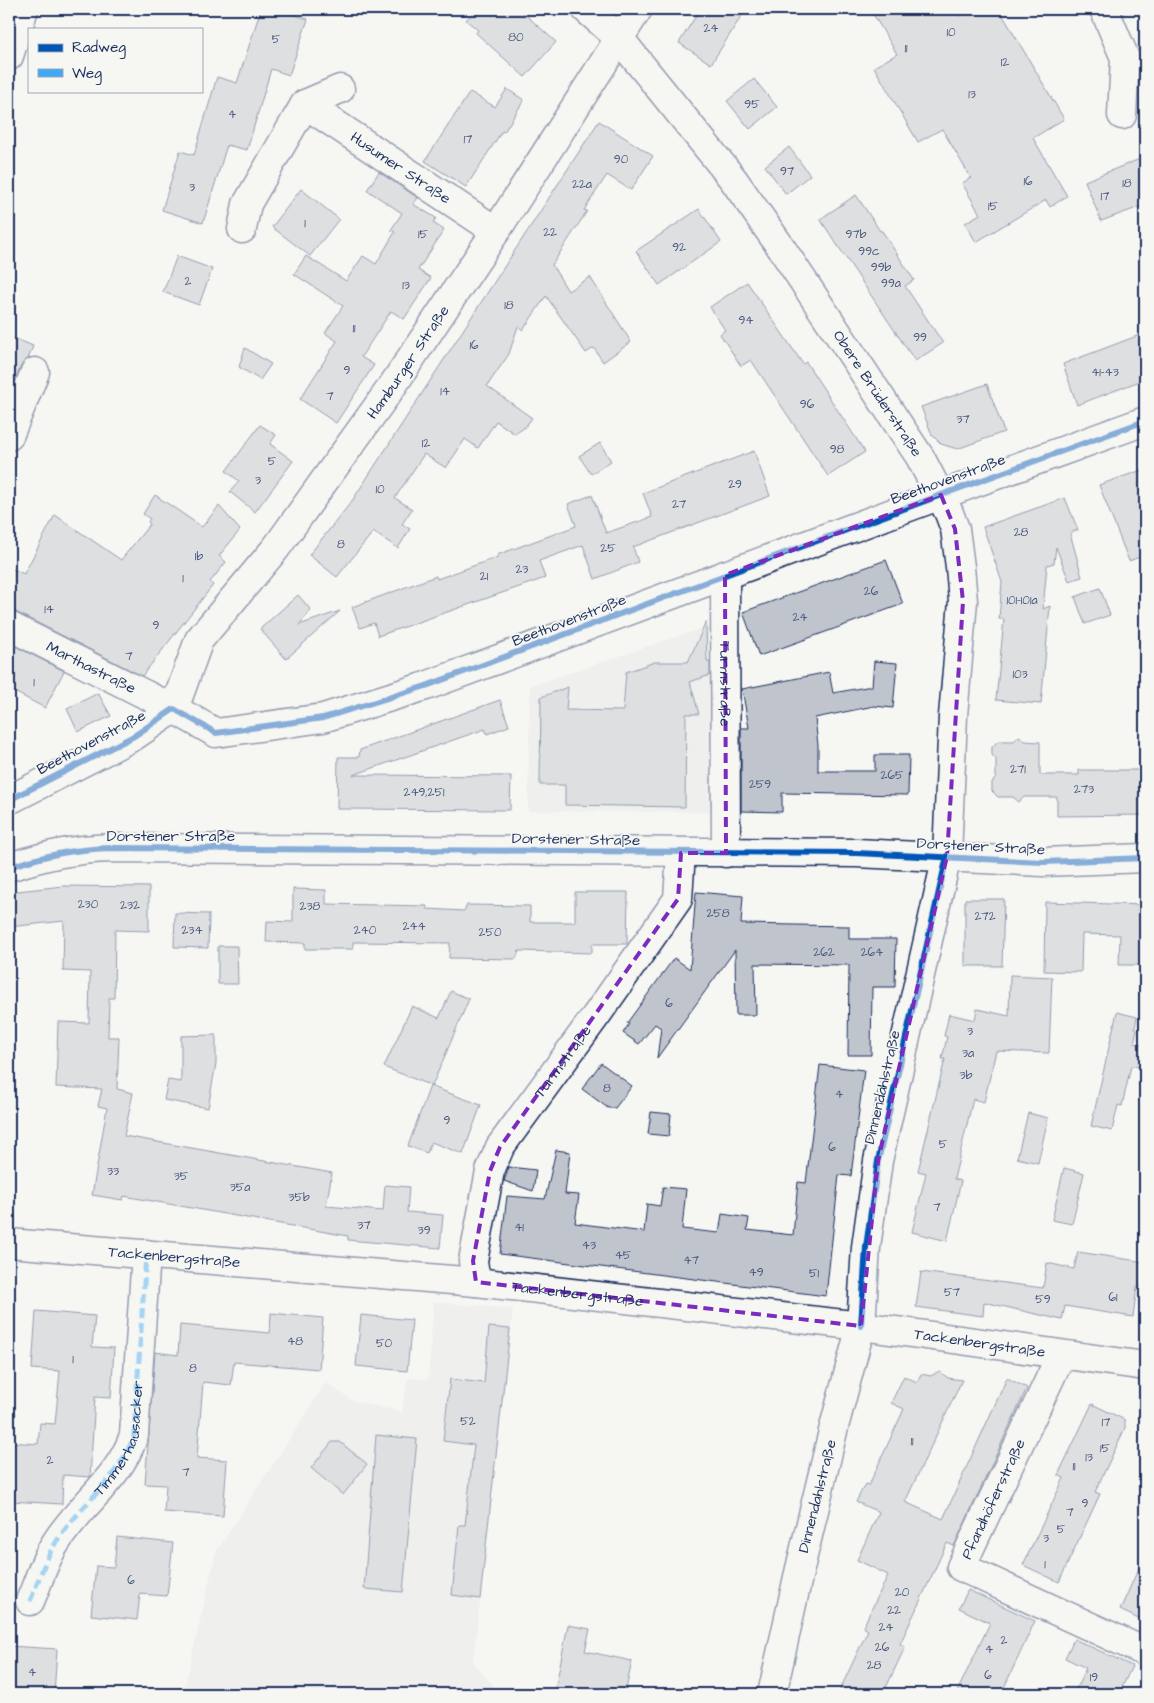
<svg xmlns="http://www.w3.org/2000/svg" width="1154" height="1703" font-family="'Architects Daughter',sans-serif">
<rect width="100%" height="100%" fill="#f6f6f2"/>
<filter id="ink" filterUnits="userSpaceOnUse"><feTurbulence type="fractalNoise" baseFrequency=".02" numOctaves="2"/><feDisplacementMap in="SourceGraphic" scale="10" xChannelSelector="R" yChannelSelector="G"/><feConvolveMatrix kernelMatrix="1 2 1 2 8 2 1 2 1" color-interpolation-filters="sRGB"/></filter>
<g filter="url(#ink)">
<path fill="#e6e7e7" d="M 718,623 L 716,812 L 528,811 L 530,686 Z
M 434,1302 L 513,1309 L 473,1662 L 495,1688 L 498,1694 L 183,1694 L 216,1552 L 326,1383 L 353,1401 L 402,1412 L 408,1378 L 428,1380 Z"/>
<path fill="#c0c4cd" stroke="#1b2f5e" d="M 261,9 L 276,9 L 308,19 L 289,75 L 271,69 L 247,150 L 227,145 L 203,223 L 162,210 L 180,151 L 194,155 L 217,77 L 237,83 Z
M 477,9 L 519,9 L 556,42 L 525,77 L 476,33 L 478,30 L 466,20 Z
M 700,9 L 746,9 L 711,64 L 679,43 Z
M 870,9 L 955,9 L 960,16 L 973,9 L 999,9 L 1064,119 L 1033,138 L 1067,196 L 1050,207 L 1046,200 L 976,242 L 965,223 L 980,214 L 962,183 L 971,178 L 942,129 L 918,142 L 874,67 L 897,54 Z
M 754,79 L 777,107 L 750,129 L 727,101 Z
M 507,89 L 524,100 L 504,132 L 502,131 L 466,187 L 425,161 L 470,92 L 495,107 Z
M 599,121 L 653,156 L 631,190 L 607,175 L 584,210 L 587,211 L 552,265 L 568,291 L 590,277 L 631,342 L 603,362 L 594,348 L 586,353 L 546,296 L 523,330 L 518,326 L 509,354 L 487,386 L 532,418 L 525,427 L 515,434 L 496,421 L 478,448 L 465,439 L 446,468 L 424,454 L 395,498 L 412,509 L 402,524 L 410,529 L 398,548 L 373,532 L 337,577 L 309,555 L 352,501 Z
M 789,147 L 810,175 L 786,194 L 765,166 Z
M 1145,157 L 1145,205 L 1101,221 L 1085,181 Z
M 379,172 L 418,198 L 413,204 L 436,218 L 433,223 L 444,230 L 418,270 L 431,278 L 404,319 L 391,311 L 361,357 L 374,365 L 336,423 L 300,399 L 337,341 L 325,333 L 343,306 L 294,274 L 306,256 L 346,281 L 363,256 L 376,264 L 395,232 L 391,230 L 402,213 L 367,190 Z
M 301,189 L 339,219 L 310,256 L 272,227 Z
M 856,195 L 880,231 L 882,231 L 914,280 L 905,286 L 943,343 L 915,361 L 820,219 Z
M 699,209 L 721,242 L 659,285 L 636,251 Z
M 177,256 L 212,269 L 199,305 L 163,292 Z
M 747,282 L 803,364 L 806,362 L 865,452 L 828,476 L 751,360 L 741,366 L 720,334 L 725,330 L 710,307 Z
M 1145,333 L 1145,379 L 1077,405 L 1063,364 Z
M 9,336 L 33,346 L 28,359 L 21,366 L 9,395 Z
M 245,348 L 271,364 L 260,380 L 239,367 Z
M 987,384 L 1004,432 L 957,449 L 941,444 L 932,435 L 921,407 Z
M 260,425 L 276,435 L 270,444 L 293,461 L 255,512 L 230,492 L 239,481 L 226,471 Z
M 600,443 L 611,461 L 591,474 L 579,456 Z
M 754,451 L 770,496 L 633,547 L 638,562 L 595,579 L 583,545 L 539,561 L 545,578 L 378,636 L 374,623 L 360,628 L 352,607 L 436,576 L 437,579 L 498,557 L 497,555 L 576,526 L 568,504 L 592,495 L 606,533 L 652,517 L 643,493 Z
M 1145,469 L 1145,555 L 1129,561 L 1099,485 Z
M 155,495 L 202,527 L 219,506 L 240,530 L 219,556 L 226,562 L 210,582 L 213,585 L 142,676 L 16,612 L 9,610 L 9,567 L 24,574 L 55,515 L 121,560 L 150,524 L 148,522 L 150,519 L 143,514 Z
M 1065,498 L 1078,530 L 1070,533 L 1082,577 L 1069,581 L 1056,547 L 1054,563 L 1047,565 L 1043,609 L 1050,606 L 1041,704 L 996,700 L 1004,619 L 999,619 L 1002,582 L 983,527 Z
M 886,560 L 903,604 L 759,656 L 743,612 Z
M 1100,588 L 1110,615 L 1085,624 L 1075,597 Z
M 298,595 L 311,610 L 299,625 L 340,611 L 286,659 L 260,629 Z
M 706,622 L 707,662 L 710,662 L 710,675 L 690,682 L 699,714 L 686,714 L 685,807 L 565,805 L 565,785 L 540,785 L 541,697 L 568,687 L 566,710 L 623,711 L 626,672 L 655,662 L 688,662 Z
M 9,643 L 64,671 L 45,708 L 9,689 Z
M 874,661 L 897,663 L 893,708 L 874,706 L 815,718 L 818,745 L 818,771 L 875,771 L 875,755 L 909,755 L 908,795 L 782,793 L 782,812 L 741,811 L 741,728 L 749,728 L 742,689 L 829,672 L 833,693 L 872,686 Z
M 98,693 L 111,716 L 78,732 L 67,709 Z
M 500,700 L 509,726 L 487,734 L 485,729 L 353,775 L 511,776 L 510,810 L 337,809 L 338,757 L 359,757 L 360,750 Z
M 1019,736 L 1025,741 L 1040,742 L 1040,775 L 1079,775 L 1079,770 L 1145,770 L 1145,815 L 1057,816 L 1057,797 L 1024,797 L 1019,802 L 1013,797 L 998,797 L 992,791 L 992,782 L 996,778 L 996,759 L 992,755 L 992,747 L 998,741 L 1014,741 Z
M 63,886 L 149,887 L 149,931 L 115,930 L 114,998 L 109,998 L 108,1037 L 119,1037 L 117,1089 L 133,1093 L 124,1136 L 332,1173 L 326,1206 L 383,1211 L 385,1185 L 409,1187 L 407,1212 L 443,1215 L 440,1248 L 348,1240 L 348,1236 L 124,1196 L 123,1200 L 92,1195 L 107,1108 L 98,1106 L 102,1089 L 56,1087 L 58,1022 L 89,1023 L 90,972 L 63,971 L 64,921 L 9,927 L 9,892 Z
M 293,889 L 326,890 L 326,904 L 427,906 L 427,909 L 464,911 L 467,905 L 530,906 L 530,922 L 575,922 L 575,892 L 628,892 L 627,944 L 592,944 L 592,953 L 519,951 L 516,959 L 449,958 L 450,943 L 353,942 L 353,949 L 305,949 L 305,943 L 266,942 L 267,921 L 293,922 Z
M 696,892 L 743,896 L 741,924 L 849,926 L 849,939 L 896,939 L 895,987 L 872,987 L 871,1055 L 848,1055 L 849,965 L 755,964 L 756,1015 L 736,1015 L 735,950 L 657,1058 L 661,1028 L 655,1024 L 639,1044 L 623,1033 L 629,1024 L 627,1023 L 674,958 L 690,969 Z
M 965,899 L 1004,899 L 1002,966 L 965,966 Z
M 1045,902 L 1145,905 L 1145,965 L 1119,965 L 1120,935 L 1082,934 L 1081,972 L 1044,971 Z
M 175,913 L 209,914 L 208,948 L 174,947 Z
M 218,946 L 237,946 L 238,984 L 218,984 Z
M 1010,975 L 1052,977 L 1049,1053 L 996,1051 L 984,1102 L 973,1099 L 954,1179 L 961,1181 L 947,1241 L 912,1232 L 926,1173 L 918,1171 L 945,1059 L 942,1059 L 947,1037 L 944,1036 L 949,1014 L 975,1020 L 977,1009 L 1009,1016 Z
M 451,991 L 469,999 L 432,1086 L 384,1067 L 412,1006 L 439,1018 Z
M 1117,1012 L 1137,1017 L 1135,1028 L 1137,1029 L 1134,1043 L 1145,1045 L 1145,1067 L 1131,1066 L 1122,1106 L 1118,1105 L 1112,1131 L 1091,1126 Z
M 216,1035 L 216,1063 L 208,1108 L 164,1100 L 168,1080 L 181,1082 L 181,1036 Z
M 601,1063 L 632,1086 L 615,1108 L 608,1108 L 582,1089 Z
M 820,1065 L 864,1070 L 851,1176 L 839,1175 L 826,1296 L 500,1254 L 507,1196 L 545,1199 L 556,1150 L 570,1152 L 565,1194 L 579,1195 L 575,1223 L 644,1232 L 647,1204 L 660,1206 L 663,1187 L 686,1189 L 682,1229 L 719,1233 L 722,1214 L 749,1218 L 747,1230 L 793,1235 L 798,1182 L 806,1183 Z
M 430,1086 L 481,1105 L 463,1154 L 431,1142 L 427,1153 L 408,1146 Z
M 651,1112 L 671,1114 L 669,1136 L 648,1134 Z
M 1028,1113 L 1048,1118 L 1038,1163 L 1017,1158 Z
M 509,1167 L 536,1170 L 533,1191 L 504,1181 Z
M 1064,1168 L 1084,1173 L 1072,1224 L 1052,1220 Z
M 1078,1252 L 1145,1262 L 1145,1288 L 1137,1286 L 1133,1317 L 1065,1306 L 1062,1320 L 984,1302 L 983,1316 L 916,1307 L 921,1272 L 1043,1288 L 1047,1263 L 1074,1269 Z
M 36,1311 L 95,1316 L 92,1347 L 114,1348 L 111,1398 L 95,1397 L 90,1477 L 63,1475 L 62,1504 L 9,1501 L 9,1442 L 38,1444 L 40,1423 L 55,1424 L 60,1371 L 32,1369 Z
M 271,1313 L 323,1318 L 319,1369 L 234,1362 L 231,1385 L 203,1382 L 197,1458 L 227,1460 L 223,1516 L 164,1512 L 166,1485 L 145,1484 L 155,1352 L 178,1355 L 180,1325 L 270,1333 Z
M 361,1315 L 412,1320 L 407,1371 L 356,1366 Z
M 489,1327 L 510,1329 L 480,1599 L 452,1595 L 459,1525 L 465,1525 L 474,1445 L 443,1441 L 450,1379 L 484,1383 Z
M 939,1371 L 948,1378 L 962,1380 L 905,1502 L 943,1519 L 1007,1378 L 1027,1388 L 954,1546 L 947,1543 L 900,1644 L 905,1647 L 883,1694 L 838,1694 L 868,1630 L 863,1627 L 888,1575 L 857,1560 L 879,1512 L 856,1502 L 865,1484 L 869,1485 L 904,1409 L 891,1403 L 904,1376 L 917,1382 L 921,1374 L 931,1376 Z
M 1092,1404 L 1125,1420 L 1125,1428 L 1095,1492 L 1100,1494 L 1059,1582 L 1023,1565 L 1064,1478 L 1058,1475 Z
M 376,1435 L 417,1439 L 403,1592 L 364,1589 Z
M 332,1442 L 340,1442 L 367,1464 L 343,1495 L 311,1468 Z
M 117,1537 L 173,1543 L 167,1596 L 140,1594 L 137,1620 L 91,1615 L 96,1566 L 114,1567 Z
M 1145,1554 L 1145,1622 L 1120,1610 Z
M 968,1590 L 1035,1621 L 1001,1694 L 956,1694 L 990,1623 L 959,1608 Z
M 568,1625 L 590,1629 L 585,1651 L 632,1661 L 625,1694 L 578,1694 L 555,1690 Z
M 1074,1639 L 1132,1666 L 1119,1694 L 1074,1694 L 1086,1668 L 1065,1658 Z
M 9,1646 L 57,1649 L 54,1694 L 9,1694 Z"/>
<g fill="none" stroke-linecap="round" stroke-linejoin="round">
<g stroke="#1b2f5e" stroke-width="31">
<g id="minor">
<path id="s1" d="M 586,9 L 619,38 L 733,179 L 778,243 L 920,457 L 949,513 L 955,529 L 960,567 L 963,601 L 953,716 L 947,856 L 878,1161 L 866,1247 L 861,1326 L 834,1427 L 798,1577 L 772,1694"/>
<path d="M 1104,9 L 1125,58 L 1122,115"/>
<path id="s2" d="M 305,104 L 496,231"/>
<path d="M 242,229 L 247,204 L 305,104 L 340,89"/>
<path d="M 9,436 L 35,372"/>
<path id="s3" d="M 725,575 L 726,853"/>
<path id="s4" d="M 9,626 L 174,709 L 199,640 L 276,548 L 391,388 L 496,231 L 638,9"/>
<path d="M 9,800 L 134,736 L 174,709 L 216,733 L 323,718 L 426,686 L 941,495 L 1145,421"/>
<path id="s5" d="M 9,1243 L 476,1282 L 861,1326 L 1145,1366"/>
<path id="s6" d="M 476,1282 L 473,1261 L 490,1171 L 500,1147 L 598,1013 L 678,899 L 681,853"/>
<path d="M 1061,1355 L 961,1567 L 1145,1652"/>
<path id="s7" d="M 30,1601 C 38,1583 44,1561 55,1544 C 78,1506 120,1479 134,1435 L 146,1254"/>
</g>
</g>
<g stroke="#1b2f5e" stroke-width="31">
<path id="major" d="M 9,867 C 47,855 73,849 113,848 L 856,853 L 1043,862 L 1145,858"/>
</g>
<g stroke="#1b2f5e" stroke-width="31">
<path id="highway" d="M 9,56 L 24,9"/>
</g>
<use href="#minor" stroke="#f6f6f2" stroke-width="28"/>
<use href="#major" stroke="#f6f6f2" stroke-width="28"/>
<use href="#highway" stroke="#f6f6f2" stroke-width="28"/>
<path stroke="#3fa9f5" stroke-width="5" stroke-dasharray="10 5" stroke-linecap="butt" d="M 30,1601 C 38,1583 44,1561 55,1544 C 78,1506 120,1479 134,1435 L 146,1254"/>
<g stroke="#f6f6f2" stroke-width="9">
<path id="cycleway" d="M 9,800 L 134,736 L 174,709 L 216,733 L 323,718 L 426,686 L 941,495 L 1145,421
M 9,867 C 47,855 73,849 113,848 L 856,853 L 1043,862 L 1145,858
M 861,1326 L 866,1247 L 878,1161 L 947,856"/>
</g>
<use href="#cycleway" stroke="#0057b8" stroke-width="6"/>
</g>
</g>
<path d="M0 0H1154V1703H0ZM 941,495 L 955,529 L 963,601 L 947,856 L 878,1161 L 861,1326 L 476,1282 L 473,1261 L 490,1171 L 500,1147 L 678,899 L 681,853 L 726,853 L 725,575 Z" fill="#f6f6f2" fill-opacity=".55" fill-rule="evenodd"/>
<path fill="none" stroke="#7b2cbf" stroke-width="4" stroke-dasharray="10 6" stroke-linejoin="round" d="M 941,495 L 955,529 L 963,601 L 947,856 L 878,1161 L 861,1326 L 476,1282 L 473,1261 L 490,1171 L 500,1147 L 678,899 L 681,853 L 726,853 L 725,575 Z"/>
<g text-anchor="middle" stroke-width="4" stroke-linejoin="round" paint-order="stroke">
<g font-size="12" fill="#44547a">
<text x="711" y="32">24</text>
<text x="951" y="36">10</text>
<text x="516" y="41">80</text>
<text x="276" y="43">5</text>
<text x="906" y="52">11</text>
<text x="1005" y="66">12</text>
<text x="972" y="98">13</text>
<text x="752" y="108">95</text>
<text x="232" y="118">4</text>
<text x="468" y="143">17</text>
<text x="621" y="163">90</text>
<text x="787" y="175">97</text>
<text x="1028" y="185">16</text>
<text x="1127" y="187">18</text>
<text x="582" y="188">22a</text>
<text x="192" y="191">3</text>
<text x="1105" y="200">17</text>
<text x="993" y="210">15</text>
<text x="305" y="227">1</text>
<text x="550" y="236">22</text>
<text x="423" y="238">15</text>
<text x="856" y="238">97b</text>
<text x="679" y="251">92</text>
<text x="869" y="255">99c</text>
<text x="881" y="271">99b</text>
<text x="188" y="285">2</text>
<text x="891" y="287">99a</text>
<text x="406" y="289">13</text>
<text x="509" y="309">18</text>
<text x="746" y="324">94</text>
<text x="354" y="332">11</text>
<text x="920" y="341">99</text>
<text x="474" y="349">16</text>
<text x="347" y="374">9</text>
<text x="1105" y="376">41-43</text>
<text x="445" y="395">14</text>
<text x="330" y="400">7</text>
<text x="807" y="408">96</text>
<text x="963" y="423">37</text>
<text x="426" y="447">12</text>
<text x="837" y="453">98</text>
<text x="272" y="465">5</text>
<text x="258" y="484">3</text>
<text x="735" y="488">29</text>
<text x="380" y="493">10</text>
<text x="679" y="508">27</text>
<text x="1021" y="536">28</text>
<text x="341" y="548">8</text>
<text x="608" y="552">25</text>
<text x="199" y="560">1b</text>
<text x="522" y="573">23</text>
<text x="484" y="580">21</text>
<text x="183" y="582">1</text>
<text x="871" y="595">26</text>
<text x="1022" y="604">101-101a</text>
<text x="49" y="613">14</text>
<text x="800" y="621">24</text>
<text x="156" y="629">9</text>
<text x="129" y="660">7</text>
<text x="1020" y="678">103</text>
<text x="34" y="686">1</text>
<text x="1018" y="773">271</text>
<text x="892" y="779">265</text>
<text x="760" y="788">259</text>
<text x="1084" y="793">273</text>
<text x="424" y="796">249,251</text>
<text x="88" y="908">230</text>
<text x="130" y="909">232</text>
<text x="310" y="910">238</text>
<text x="718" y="917">258</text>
<text x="985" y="920">272</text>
<text x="414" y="930">244</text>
<text x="192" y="934">234</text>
<text x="365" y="934">240</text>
<text x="490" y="936">250</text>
<text x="824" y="956">262</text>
<text x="872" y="956">264</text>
<text x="669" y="1007">6</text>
<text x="970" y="1035">3</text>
<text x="968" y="1057">3a</text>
<text x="966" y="1079">3b</text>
<text x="607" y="1092">8</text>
<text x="839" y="1098">4</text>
<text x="447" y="1124">9</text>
<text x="943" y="1148">5</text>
<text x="832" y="1151">6</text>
<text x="113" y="1175">33</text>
<text x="181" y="1180">35</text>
<text x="240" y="1191">35a</text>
<text x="299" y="1201">35b</text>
<text x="937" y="1211">7</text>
<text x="364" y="1229">37</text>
<text x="519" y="1231">41</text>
<text x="424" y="1234">39</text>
<text x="589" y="1249">43</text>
<text x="623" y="1259">45</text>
<text x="691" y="1264">47</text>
<text x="756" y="1276">49</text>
<text x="814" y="1277">51</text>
<text x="952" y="1296">57</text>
<text x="1113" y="1301">61</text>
<text x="1043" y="1303">59</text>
<text x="295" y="1345">48</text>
<text x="384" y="1347">50</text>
<text x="73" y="1363">1</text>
<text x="193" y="1372">8</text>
<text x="468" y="1425">52</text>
<text x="1106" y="1426">17</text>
<text x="912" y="1445">11</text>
<text x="1105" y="1452">15</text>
<text x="1089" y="1461">13</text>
<text x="50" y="1464">2</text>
<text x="1074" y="1470">11</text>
<text x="186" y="1476">7</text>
<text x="1085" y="1507">9</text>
<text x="1070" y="1516">7</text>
<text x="1061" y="1533">5</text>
<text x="1046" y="1542">3</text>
<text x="1045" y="1568">1</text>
<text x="131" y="1584">6</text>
<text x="902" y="1596">20</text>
<text x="894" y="1614">22</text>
<text x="886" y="1631">24</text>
<text x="1004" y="1644">2</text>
<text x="882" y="1651">26</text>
<text x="989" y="1653">4</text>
<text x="874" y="1669">28</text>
<text x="32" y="1676">4</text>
<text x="988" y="1679">6</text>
<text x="1094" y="1681">19</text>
</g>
<g font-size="15" fill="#1b2f5e" stroke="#f6f6f2">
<text dy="5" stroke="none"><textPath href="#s2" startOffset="115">Husumer Straße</textPath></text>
<text dy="5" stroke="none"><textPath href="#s4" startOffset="606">Hamburger Straße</textPath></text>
<text dy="5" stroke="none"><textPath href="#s1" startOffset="484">Obere Brüderstraße</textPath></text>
<text transform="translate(948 479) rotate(-20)" y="5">Beethovenstraße</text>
<text transform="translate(569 620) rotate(-21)" y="5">Beethovenstraße</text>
<text dy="5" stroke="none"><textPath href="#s4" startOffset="92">Marthastraße</textPath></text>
<text dy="5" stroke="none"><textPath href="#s3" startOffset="109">Turmstraße</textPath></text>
<text transform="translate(91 742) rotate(-28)" y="5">Beethovenstraße</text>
<text x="171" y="841">Dorstener Straße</text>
<text transform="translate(576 839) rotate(1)" y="5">Dorstener Straße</text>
<text transform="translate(981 846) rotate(3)" y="5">Dorstener Straße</text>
<text dy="5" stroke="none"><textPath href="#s6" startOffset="245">Turmstraße</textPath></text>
<text transform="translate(882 1087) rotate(-77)" y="5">Dinnendahlstraße</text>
<text dy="5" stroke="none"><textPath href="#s5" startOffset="166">Tackenbergstraße</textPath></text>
<text dy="5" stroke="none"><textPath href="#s5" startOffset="571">Tackenbergstraße</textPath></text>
<text dy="5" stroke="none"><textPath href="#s5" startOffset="976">Tackenbergstraße</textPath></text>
<text dy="5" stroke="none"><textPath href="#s7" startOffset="190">Timmerhausacker</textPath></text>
<text transform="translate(817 1496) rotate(-76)" y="5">Dinnendahlstraße</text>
<text transform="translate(993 1499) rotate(-65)" y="5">Pfandhöferstraße</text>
</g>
</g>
<rect width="1154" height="1703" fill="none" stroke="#f6f6f2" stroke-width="30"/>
<rect x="15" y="15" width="1124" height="1673" fill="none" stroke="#1b2f5e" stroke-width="2" filter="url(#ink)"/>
<rect x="28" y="28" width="175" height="65" fill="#f6f6f2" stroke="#9ea6b7"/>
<rect x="38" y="44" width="25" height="8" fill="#0057b8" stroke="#9ea6b7"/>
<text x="72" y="52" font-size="15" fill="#1b2f5e">Radweg</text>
<rect x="38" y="69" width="25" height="8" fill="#3fa9f5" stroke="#9ea6b7"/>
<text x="72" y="78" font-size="15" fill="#1b2f5e">Weg</text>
</svg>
